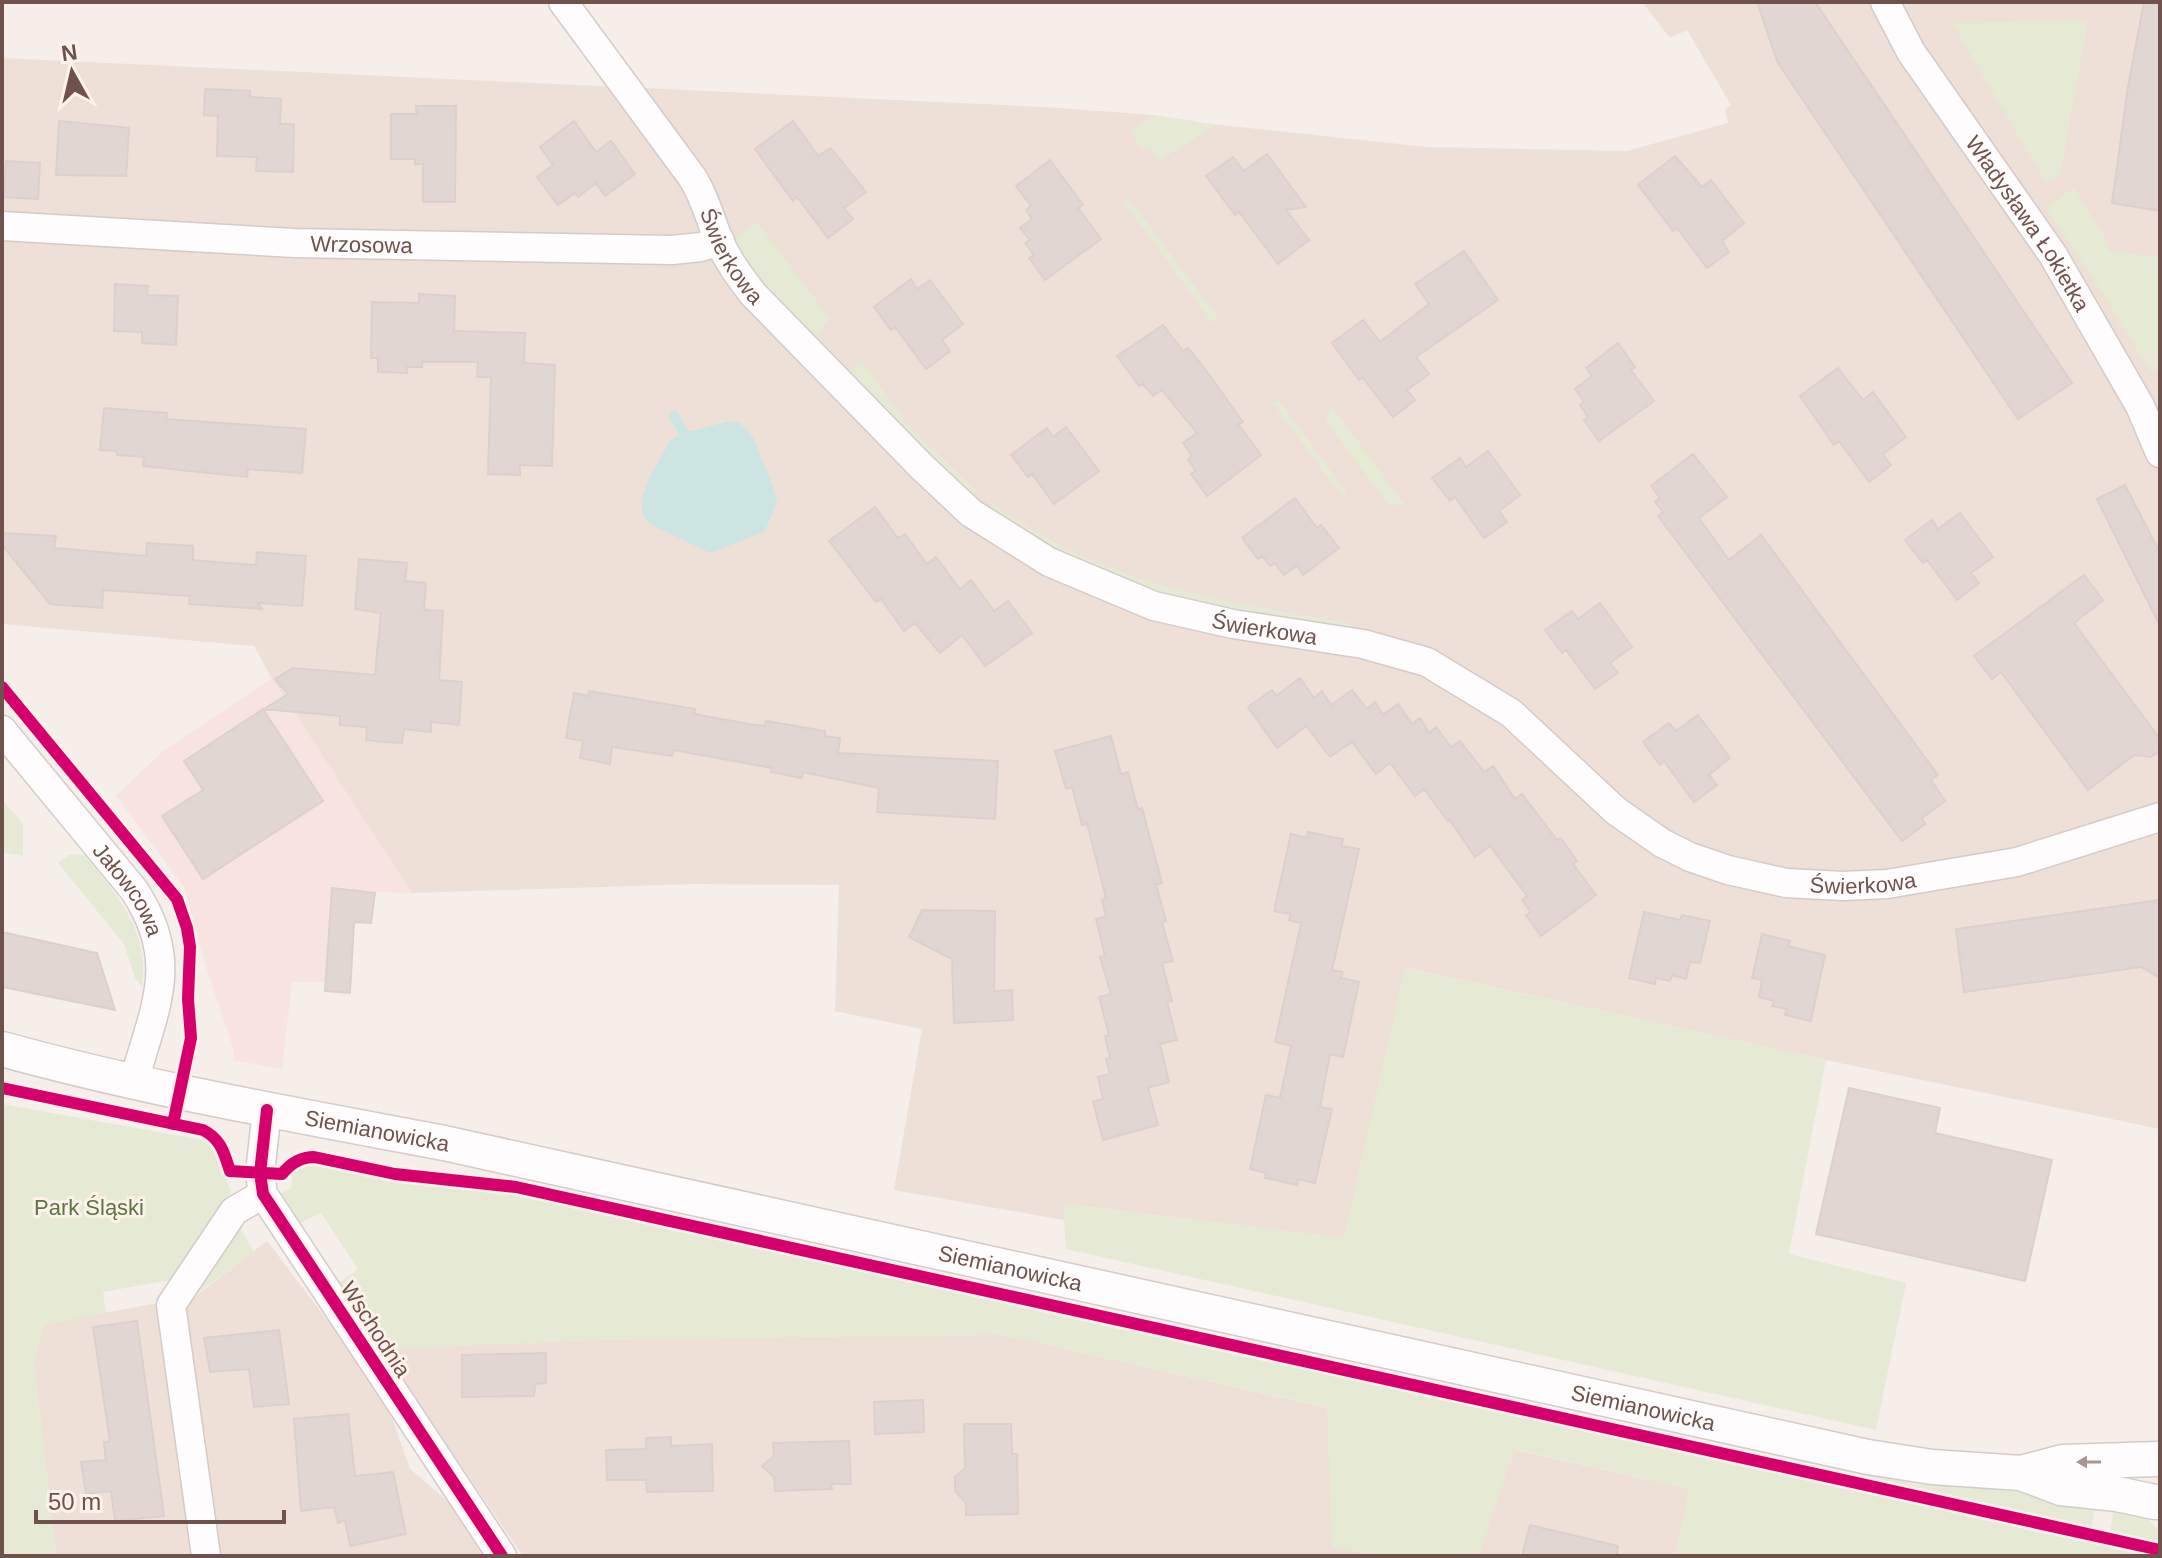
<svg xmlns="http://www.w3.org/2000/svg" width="2162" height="1558" font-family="Helvetica,sans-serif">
<rect width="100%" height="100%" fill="#f5eee9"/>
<path fill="#eedfd7" d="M 1640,2 L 2160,2 L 2160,1129 L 1835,1062 L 1406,968 L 1344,1238 L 1064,1204 L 1064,1220 L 894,1190 L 922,1029 L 835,1011 L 839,885 L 692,884 L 412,893 L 274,682 L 254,646 L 2,624 L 2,58 L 1044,107 L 1153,115 L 1211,124 L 1427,147 L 1627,151 L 1728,123 L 1725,109 L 1731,105 L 1687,30 L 1670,38 L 1644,4 Z
M 267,1241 L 384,1395 L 410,1469 L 460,1512 L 488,1556 L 56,1556 L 34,1365 L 44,1324 L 196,1296 Z
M 999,1334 L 1690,1489 L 1675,1556 L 523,1556 L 381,1349 L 590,1340 Z"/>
<path fill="#f7e4e0" d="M 272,678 L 412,893 L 332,891 L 325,982 L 292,982 L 282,1069 L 233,1060 L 234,1051 L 205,964 L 184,887 L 116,796 L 162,752 Z"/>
<path fill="#e6ead5" d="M 2088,20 L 2060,177 L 2046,182 L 1952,23 Z
M 1153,115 L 1210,124 L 1213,127 L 1159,161 L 1149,148 L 1144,151 L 1130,132 Z
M 2074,188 L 2107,241 L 2108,251 L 2160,257 L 2160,369 L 2150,371 L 2102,292 L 2046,208 Z
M 1122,200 L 1132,202 L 1217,316 L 1214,325 Z
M 757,222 L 830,319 L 813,338 L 757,282 L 732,240 Z
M 862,361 L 907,424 L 978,492 L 969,496 L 848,372 Z
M 1279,401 L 1347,492 L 1345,501 L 1272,402 Z
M 1331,405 L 1405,505 L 1390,506 L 1325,420 Z
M 992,502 L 1001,509 L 1001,513 L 1004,511 C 1027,525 1049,540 1073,552 C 1160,593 1256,607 1351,623 L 1350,629 L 1169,598 L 1071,559 L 990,512 Z
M 2,800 L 23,823 L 23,856 L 2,852 Z
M 70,854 L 84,855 C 117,894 150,932 142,987 L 135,978 L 124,944 L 58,863 Z
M 1405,968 L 1826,1060 L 1789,1254 L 1906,1283 L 1876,1430 L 1066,1249 L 1063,1204 L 1344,1238 Z
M 2,1104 L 208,1141 L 217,1154 L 231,1192 L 170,1280 L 103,1292 L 106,1313 L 44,1324 L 34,1365 L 56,1556 L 2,1556 Z
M 316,1162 L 399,1180 L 515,1192 L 2160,1556 L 1675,1556 L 1690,1489 L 1515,1449 L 1479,1556 L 1375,1556 L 1332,1546 L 1327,1407 L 999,1334 L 590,1340 L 378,1350 L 336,1285 L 358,1269 L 321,1213 L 298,1224 L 280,1194 L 291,1188 L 292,1173 L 306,1164 Z
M 240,1228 L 254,1252 L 192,1297 Z
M 1664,1431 L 1915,1484 L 1985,1488 L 2096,1500 L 2092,1527 Z
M 2115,1503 L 2142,1513 L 2160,1532 L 2160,1542 L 2110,1531 Z"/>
<path fill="#cce5e2" d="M 730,421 L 740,423 L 753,437 L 773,486 L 777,502 L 765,531 L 710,553 L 648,523 L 642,512 L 642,500 L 648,480 L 671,439 L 684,433 Z"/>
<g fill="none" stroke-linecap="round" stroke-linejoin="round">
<path stroke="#cce5e2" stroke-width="10" d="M 674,416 L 684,433"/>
</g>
<path fill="#e1d6d1" stroke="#ddd0cc" stroke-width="2" d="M 1757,2 L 1815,2 L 2072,383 L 2018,419 L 1778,63 Z
M 2144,2 L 2160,2 L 2160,211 L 2112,203 L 2128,87 Z
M 205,89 L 250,91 L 250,97 L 281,99 L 280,124 L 294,124 L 293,172 L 256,171 L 257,157 L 217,156 L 218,116 L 204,115 Z
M 416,106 L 456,106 L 455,202 L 423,202 L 423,164 L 415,164 L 415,159 L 391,159 L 391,114 L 417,114 Z
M 59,121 L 129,128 L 126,176 L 56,175 Z
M 574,121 L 596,152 L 611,141 L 635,174 L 605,196 L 596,183 L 578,197 L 575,193 L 558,205 L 537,177 L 553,165 L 540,147 Z
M 793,121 L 818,156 L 831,148 L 866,192 L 844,208 L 853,219 L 828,238 L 797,197 L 793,201 L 755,149 Z
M 1267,154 L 1306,207 L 1286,210 L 1309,240 L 1278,264 L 1239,212 L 1235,215 L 1206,176 L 1233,157 L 1244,171 Z
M 1675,156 L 1702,187 L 1711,180 L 1744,223 L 1722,241 L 1729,252 L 1707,268 L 1677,228 L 1673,231 L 1638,185 Z
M 1050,160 L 1083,205 L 1078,208 L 1101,239 L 1045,280 L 1029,258 L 1034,255 L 1025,243 L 1030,240 L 1020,228 L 1032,219 L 1026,210 L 1031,206 L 1016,186 Z
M 6,161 L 40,163 L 38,199 L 4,197 Z
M 1464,251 L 1498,300 L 1416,357 L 1429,374 L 1407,390 L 1415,400 L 1393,417 L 1362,377 L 1359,380 L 1332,343 L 1363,320 L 1380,342 L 1429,304 L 1415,284 Z
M 911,279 L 917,289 L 930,280 L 963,324 L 942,340 L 950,351 L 926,369 L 895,327 L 891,330 L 874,307 Z
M 115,284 L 148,286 L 147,295 L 178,296 L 176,345 L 142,343 L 142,332 L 114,331 Z
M 419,294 L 455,296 L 454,331 L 525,333 L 524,363 L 555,365 L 552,466 L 520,465 L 520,475 L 488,474 L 491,377 L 477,377 L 478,362 L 422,362 L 422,367 L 407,367 L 407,373 L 378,372 L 378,358 L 371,358 L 372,302 L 419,303 Z
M 1163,325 L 1183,351 L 1188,348 L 1205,369 L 1243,422 L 1238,424 L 1261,455 L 1207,496 L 1191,474 L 1196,471 L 1188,460 L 1192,456 L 1183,443 L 1197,433 L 1162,390 L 1153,396 L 1143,384 L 1139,386 L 1117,356 Z
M 1618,343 L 1635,367 L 1631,370 L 1654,401 L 1599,441 L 1584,420 L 1588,417 L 1580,405 L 1584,402 L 1575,389 L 1592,376 L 1586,368 Z
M 1838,368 L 1863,400 L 1873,392 L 1906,437 L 1883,454 L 1891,465 L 1869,482 L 1839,441 L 1834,445 L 1800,396 Z
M 104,408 L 167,413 L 166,419 L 306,429 L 302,473 L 248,469 L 247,477 L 143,466 L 144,457 L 117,455 L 117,451 L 100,450 Z
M 1066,427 L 1099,471 L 1054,504 L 1032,474 L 1028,477 L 1011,455 L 1047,428 L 1053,437 Z
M 1488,451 L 1520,495 L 1499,511 L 1507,522 L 1484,538 L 1455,497 L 1450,501 L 1432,478 L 1460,458 L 1466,467 Z
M 1693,454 L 1727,497 L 1699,518 L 1729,560 L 1761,535 L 1938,775 L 1931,780 L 1945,801 L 1922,818 L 1925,824 L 1902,841 L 1658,516 L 1663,512 L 1655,502 L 1660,498 L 1651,486 Z
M 2125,485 L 2160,553 L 2160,626 L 2097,499 Z
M 1295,498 L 1317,528 L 1321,525 L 1339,548 L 1303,575 L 1297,565 L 1284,575 L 1275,563 L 1270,566 L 1262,556 L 1258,559 L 1242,538 Z
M 875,507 L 898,538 L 905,534 L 927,564 L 936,557 L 960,589 L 971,580 L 994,611 L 1008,601 L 1032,633 L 985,666 L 962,635 L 940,653 L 915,623 L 904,631 L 881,599 L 876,602 L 829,541 Z
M 1960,513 L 1993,557 L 1971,573 L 1979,583 L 1957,600 L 1927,560 L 1923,563 L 1905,540 L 1932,520 L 1938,529 Z
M 2,533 L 56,536 L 54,548 L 146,556 L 147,543 L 193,546 L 193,560 L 227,563 L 256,565 L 257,552 L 306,556 L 302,606 L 258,603 L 262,609 L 189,604 L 190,596 L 103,590 L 102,608 L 50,604 L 2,545 Z
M 359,559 L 407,563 L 405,581 L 426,583 L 424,610 L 443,611 L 439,680 L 462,682 L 459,725 L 431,722 L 431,732 L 404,729 L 402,743 L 384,742 L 366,740 L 367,727 L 340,725 L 340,716 L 264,709 L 288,694 L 275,679 L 293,668 L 375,675 L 381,613 L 355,609 Z
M 2084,575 L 2103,600 L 2074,623 L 2160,739 L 2160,751 L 2151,757 L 2134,755 L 2088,790 L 2001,672 L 1992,679 L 1974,656 Z
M 1600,603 L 1632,647 L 1610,663 L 1618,673 L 1595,689 L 1566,650 L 1562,653 L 1545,630 L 1572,611 L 1578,619 Z
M 1300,678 L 1314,698 L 1322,691 L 1331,705 L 1352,690 L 1367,709 L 1375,702 L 1383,715 L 1398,704 L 1412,724 L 1420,718 L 1429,733 L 1436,727 L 1451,747 L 1460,741 L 1484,772 L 1493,766 L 1515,799 L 1522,794 L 1557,840 L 1561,838 L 1577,861 L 1573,864 L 1596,895 L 1541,936 L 1526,915 L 1531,912 L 1522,900 L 1527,896 L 1490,846 L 1475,857 L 1449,819 L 1448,821 L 1424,789 L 1415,796 L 1390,763 L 1376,774 L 1352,742 L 1330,757 L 1306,726 L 1277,748 L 1248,707 L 1272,690 L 1276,696 Z
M 589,691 L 695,709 L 694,714 L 749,724 L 765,726 L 766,721 L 825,731 L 825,736 L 840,738 L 838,753 L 998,761 L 995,819 L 877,812 L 879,788 L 803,772 L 802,778 L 771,772 L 772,768 L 674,750 L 672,756 L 612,747 L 610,764 L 580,758 L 583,741 L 566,738 L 574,693 L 588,696 Z
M 263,709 L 323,801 L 203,879 L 162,816 L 203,790 L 184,761 Z
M 1698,715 L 1730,758 L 1709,775 L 1717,785 L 1694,802 L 1664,761 L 1660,765 L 1643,742 L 1669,723 L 1676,731 Z
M 1111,736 L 1121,774 L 1128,772 L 1138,810 L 1142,808 L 1162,883 L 1156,885 L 1166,921 L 1162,923 L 1173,961 L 1162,963 L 1172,1001 L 1167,1002 L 1177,1040 L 1160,1044 L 1169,1082 L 1148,1088 L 1158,1125 L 1103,1140 L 1093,1102 L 1103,1099 L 1098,1077 L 1110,1074 L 1106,1059 L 1110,1058 L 1105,1036 L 1109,1035 L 1099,997 L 1111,994 L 1100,957 L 1105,956 L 1096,919 L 1106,916 L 1102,900 L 1106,898 L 1087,823 L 1082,825 L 1072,787 L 1066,789 L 1055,751 Z
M 1308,832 L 1343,839 L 1341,846 L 1359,849 L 1332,970 L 1343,972 L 1341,978 L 1359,982 L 1343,1057 L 1330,1054 L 1320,1107 L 1332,1109 L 1315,1183 L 1298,1179 L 1297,1185 L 1265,1178 L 1266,1173 L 1250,1169 L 1266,1095 L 1280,1098 L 1291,1046 L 1275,1042 L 1301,923 L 1289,920 L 1291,914 L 1274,911 L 1291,834 L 1307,838 Z
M 332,888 L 375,893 L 371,923 L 354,922 L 350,993 L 325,991 Z
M 2160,900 L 2160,978 L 2141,967 L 1964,992 L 1956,929 Z
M 922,910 L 995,911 L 994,991 L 1012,990 L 1013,1020 L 954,1023 L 952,959 L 909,937 Z
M 1644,912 L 1680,920 L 1682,915 L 1710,921 L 1700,963 L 1690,962 L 1686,979 L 1672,975 L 1670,981 L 1656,978 L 1655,984 L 1629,978 Z
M 2,932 L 97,953 L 115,1010 L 2,987 Z
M 1762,934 L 1790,941 L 1788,946 L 1825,955 L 1811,1021 L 1785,1015 L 1787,1009 L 1772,1006 L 1774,1001 L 1759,997 L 1762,980 L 1752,978 Z
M 1849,1088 L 1940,1108 L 1935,1133 L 2052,1160 L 2025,1281 L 1816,1234 Z
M 137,1321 L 164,1516 L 115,1521 L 111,1491 L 86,1494 L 81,1462 L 106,1460 L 104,1442 L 110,1441 L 93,1327 Z
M 279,1330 L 289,1404 L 254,1407 L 249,1369 L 210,1372 L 204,1338 Z
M 546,1353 L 546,1383 L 535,1384 L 534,1396 L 462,1397 L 462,1355 Z
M 923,1400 L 924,1432 L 875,1434 L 874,1402 Z
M 348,1414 L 355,1476 L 393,1472 L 406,1534 L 350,1546 L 345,1520 L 338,1523 L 334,1507 L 301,1511 L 294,1419 Z
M 964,1424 L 1011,1424 L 1012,1454 L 1017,1454 L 1018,1514 L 966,1515 L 966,1503 L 955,1491 L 955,1477 L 965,1468 Z
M 671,1437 L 671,1446 L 712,1444 L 713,1491 L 647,1492 L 646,1480 L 607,1480 L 606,1450 L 646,1449 L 646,1438 Z
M 849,1441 L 851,1484 L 831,1484 L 832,1489 L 775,1491 L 774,1477 L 762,1466 L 774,1456 L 773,1443 Z
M 1530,1525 L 1618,1546 L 1617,1556 L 1522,1556 Z"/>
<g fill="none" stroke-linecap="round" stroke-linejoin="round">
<g stroke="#d4cbc8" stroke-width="31">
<g id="minor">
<path id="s1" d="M 563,2 L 692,177 C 705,197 710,219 719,241 C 728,261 740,277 753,294 L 921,466 L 971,513 L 1049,562 L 1154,606 L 1233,624 L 1363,644 L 1427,662 L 1511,713 L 1616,811 L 1662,843 L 1690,857 L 1728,870 L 1786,883 L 1843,886 L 1887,884 L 2017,862 L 2160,817"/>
<path id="s2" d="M 1885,2 L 1911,52 L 2053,255 L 2140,406 L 2160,453"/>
<path id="s3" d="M 2,226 L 294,243 L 672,250 L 701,247 L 720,241"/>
<path id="s4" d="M 2,730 L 134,890 C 181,961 155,1006 134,1081"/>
<path d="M 267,1110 L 260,1173 L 263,1194 L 502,1556"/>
<path d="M 206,1556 L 171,1305 L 234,1211 L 263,1194"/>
</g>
</g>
<g stroke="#d4cbc8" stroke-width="37">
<g id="tertiary">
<path id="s5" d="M 2,1049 C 147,1089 296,1115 444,1143 L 1868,1457 L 1932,1467 L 2021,1473 L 2061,1488 L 2117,1494 L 2155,1502"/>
<path d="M 2021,1473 L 2063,1462 L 2158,1459"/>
</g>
</g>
<use href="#minor" stroke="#fefcfc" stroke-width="28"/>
<use href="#tertiary" stroke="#fefcfc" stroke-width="34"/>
<g stroke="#fdf2ea" stroke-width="17">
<path id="cycleway" d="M 2,687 L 177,899 L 187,928 L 190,947 L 188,999 L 191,1038 L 173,1124
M 2,1088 L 203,1130 C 221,1139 224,1153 230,1171 L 282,1174 C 290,1164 301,1157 314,1157 L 395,1174 L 516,1187 L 2160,1550
M 267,1110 L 260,1173 L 263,1194 L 502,1556"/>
</g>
<use href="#cycleway" stroke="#d6006c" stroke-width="12"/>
</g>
<defs><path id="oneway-solid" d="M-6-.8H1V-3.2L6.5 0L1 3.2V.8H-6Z" transform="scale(2)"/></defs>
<use fill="#a99692" href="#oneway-solid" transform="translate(2089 1462) rotate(180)"/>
<g text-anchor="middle" stroke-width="6" stroke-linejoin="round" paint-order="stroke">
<g font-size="22" fill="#70524c" stroke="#fdf2ea">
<text dy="8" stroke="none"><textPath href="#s2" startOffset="264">Władysława Łokietka</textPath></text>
<text dy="8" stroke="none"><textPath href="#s3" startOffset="360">Wrzosowa</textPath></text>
<text dy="8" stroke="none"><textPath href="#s1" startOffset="306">Świerkowa</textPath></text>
<text dy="8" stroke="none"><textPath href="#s1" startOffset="978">Świerkowa</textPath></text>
<text dy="8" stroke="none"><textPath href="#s1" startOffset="1650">Świerkowa</textPath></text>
<text dy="8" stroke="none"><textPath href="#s4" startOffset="204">Jałowcowa</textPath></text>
<text dy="8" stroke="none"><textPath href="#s5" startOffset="384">Siemianowicka</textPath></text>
<text dy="8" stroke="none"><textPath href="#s5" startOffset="1032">Siemianowicka</textPath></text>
<text transform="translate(376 1329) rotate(57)" y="8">Wschodnia</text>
<text dy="8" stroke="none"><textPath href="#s5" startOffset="1680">Siemianowicka</textPath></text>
</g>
<g font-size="22" fill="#5d7445" stroke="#fdf2ea">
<text x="89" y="1215">Park Śląski</text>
</g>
</g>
<rect width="2162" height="1558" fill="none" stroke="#70524c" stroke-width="8"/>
<g transform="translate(72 72) rotate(352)" stroke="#fdf2ea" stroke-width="6" paint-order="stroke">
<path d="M0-6L14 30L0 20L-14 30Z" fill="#70524c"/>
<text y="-12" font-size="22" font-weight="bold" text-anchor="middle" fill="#70524c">N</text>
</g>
<path d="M36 1510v12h248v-12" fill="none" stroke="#70524c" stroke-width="4"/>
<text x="48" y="1510" font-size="24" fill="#70524c" stroke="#fdf2ea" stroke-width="6" paint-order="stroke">50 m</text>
</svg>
